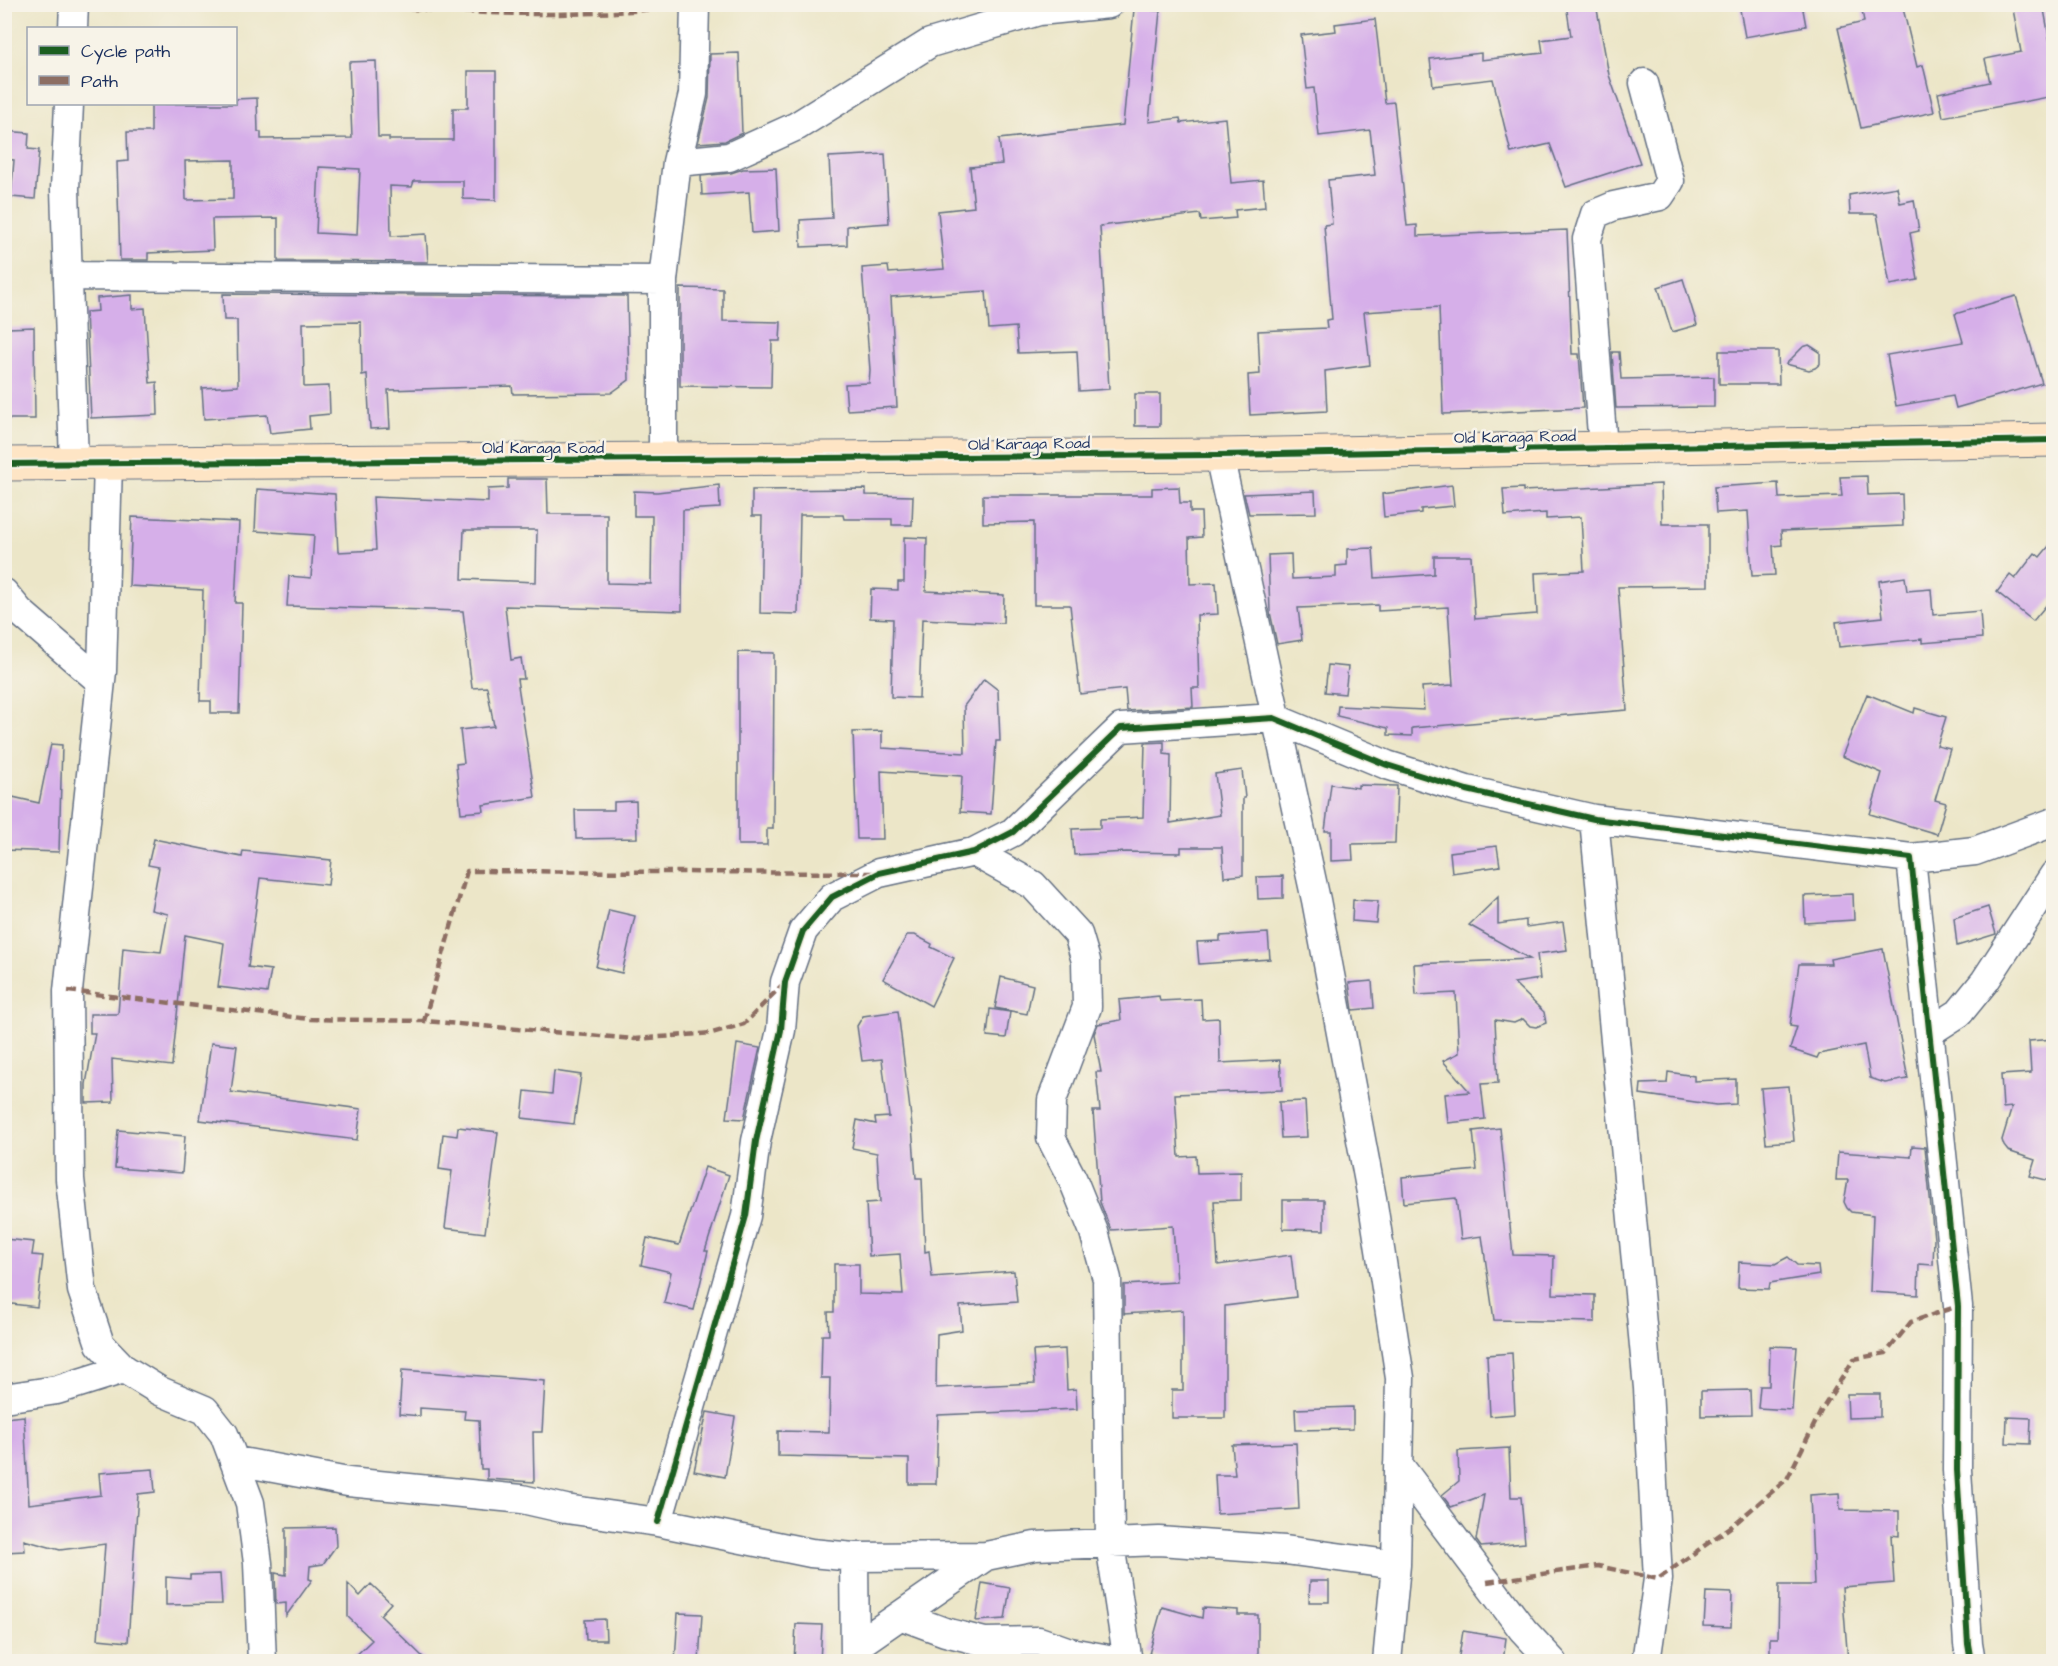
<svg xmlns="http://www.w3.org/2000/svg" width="2058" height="1666" font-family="'Architects Daughter',sans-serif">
<rect width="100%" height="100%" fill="#f7f3e8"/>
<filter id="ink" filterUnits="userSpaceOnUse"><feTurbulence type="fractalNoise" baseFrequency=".0167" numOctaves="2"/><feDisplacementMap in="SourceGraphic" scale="12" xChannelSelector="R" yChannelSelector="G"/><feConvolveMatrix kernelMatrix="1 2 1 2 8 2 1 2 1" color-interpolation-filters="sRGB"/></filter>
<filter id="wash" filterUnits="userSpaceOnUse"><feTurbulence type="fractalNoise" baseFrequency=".008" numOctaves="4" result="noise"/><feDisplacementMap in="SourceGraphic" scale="24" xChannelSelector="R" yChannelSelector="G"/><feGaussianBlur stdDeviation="1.35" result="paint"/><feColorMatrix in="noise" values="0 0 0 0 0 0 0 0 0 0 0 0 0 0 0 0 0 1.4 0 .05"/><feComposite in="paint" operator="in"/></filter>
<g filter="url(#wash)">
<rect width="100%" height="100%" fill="#ece6c8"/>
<g id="blocks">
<path fill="#d6afe9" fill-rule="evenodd" d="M 1566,4 L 1596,4 L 1609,75 L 1640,163 L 1566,187 L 1550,144 L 1511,153 L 1493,79 L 1433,86 L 1430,59 L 1481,53 L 1481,60 L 1543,53 L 1541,40 L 1571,36 Z
M 1739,4 L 1802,4 L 1806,26 L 1745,37 Z
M 1861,4 L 1902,4 L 1917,67 L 1923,65 L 1934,112 L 1861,128 L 1838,28 L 1864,22 Z
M 2012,4 L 2043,4 L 2054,64 L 2054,96 L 1943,117 L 1938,93 L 1990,82 L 1985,59 L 2021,52 Z
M 1134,9 L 1160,11 L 1149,122 L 1180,118 L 1181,123 L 1225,118 L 1231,183 L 1263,180 L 1265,207 L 1235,210 L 1236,218 L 1201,221 L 1200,214 L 1100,226 L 1109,389 L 1079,391 L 1077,351 L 1018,353 L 1016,327 L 989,329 L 986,291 L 891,297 L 897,407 L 847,410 L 845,384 L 869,383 L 870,370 L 862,268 L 888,266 L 889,273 L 944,269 L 938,211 L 974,207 L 970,167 L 1002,164 L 999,139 L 1123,125 Z
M 1375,19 L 1385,103 L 1394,102 L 1407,226 L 1417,225 L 1417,236 L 1567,230 L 1572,354 L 1579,354 L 1583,408 L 1443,414 L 1439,307 L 1364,312 L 1370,365 L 1325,371 L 1327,411 L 1250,415 L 1248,375 L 1260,374 L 1258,331 L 1327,328 L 1326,320 L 1332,319 L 1324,225 L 1332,224 L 1328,180 L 1375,175 L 1370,130 L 1319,136 L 1314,88 L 1307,89 L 1301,35 L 1336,31 L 1335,24 Z
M 739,53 L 742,133 L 725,141 L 698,143 L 709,98 L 710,54 Z
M 376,61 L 378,137 L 389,137 L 389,140 L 453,140 L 453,108 L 468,108 L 468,71 L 496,71 L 496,200 L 463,199 L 463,181 L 414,181 L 412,187 L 390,186 L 391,236 L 426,234 L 428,262 L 278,261 L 278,218 L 212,219 L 213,250 L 148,253 L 148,260 L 120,260 L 117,162 L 128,161 L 127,132 L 151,132 L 151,104 L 236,104 L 236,99 L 257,98 L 258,132 L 261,132 L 261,139 L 352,138 L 349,62 ZM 233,160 L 233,199 L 186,200 L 185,161 ZM 319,167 L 360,169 L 357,235 L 316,233 Z
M 4,131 L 29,133 L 28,149 L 39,150 L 35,199 L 11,197 L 14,160 L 4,159 Z
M 885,154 L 889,223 L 847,226 L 847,245 L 801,247 L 800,220 L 832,218 L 829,157 Z
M 776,168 L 779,231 L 752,233 L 749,192 L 702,195 L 701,176 L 731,173 L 743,169 Z
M 1897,187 L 1900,203 L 1914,200 L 1919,231 L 1910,233 L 1918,280 L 1890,285 L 1877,214 L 1850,214 L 1849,195 Z
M 1683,279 L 1697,325 L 1672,332 L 1658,287 Z
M 680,288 L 723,289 L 723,321 L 781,322 L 780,341 L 772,341 L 771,387 L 680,386 Z
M 223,294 L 627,296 L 629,380 L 611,393 L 513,394 L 512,386 L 388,390 L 390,428 L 370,429 L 367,374 L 362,375 L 361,322 L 303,323 L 304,387 L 329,386 L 330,414 L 309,416 L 310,429 L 270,433 L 267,415 L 204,419 L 202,388 L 238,386 L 237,320 L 224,320 Z
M 132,295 L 132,309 L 145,308 L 150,383 L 157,382 L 158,415 L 91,418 L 86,312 L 98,311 L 97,298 Z
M 2016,296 L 2042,383 L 1956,408 L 1953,396 L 1896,406 L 1887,355 L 1963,342 L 1955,314 Z
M 34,327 L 35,419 L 4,419 L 4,388 L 8,388 L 8,328 Z
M 1809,345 L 1820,352 L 1820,364 L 1815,368 L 1809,370 L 1786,364 L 1803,347 Z
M 1719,351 L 1778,351 L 1779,384 L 1719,384 Z
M 1612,352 L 1619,352 L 1621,379 L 1714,377 L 1714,407 L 1616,408 Z
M 1135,394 L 1160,394 L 1160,426 L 1135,426 Z
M 1867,476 L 1868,495 L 1902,494 L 1903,526 L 1781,531 L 1782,545 L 1773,546 L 1775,575 L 1752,576 L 1748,511 L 1716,513 L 1714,487 L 1778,483 L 1779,498 L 1842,496 L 1840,477 Z
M 508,479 L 547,479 L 548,514 L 607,514 L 607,583 L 651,584 L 652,516 L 634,516 L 634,491 L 657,492 L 719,485 L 720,508 L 683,510 L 682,611 L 505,606 L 511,660 L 521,658 L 524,679 L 517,679 L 535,797 L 483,805 L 484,811 L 461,813 L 456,764 L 464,763 L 460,730 L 494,726 L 487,687 L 472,688 L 463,611 L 287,606 L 289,576 L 311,578 L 314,535 L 255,531 L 257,489 L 335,494 L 338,552 L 376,550 L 373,497 L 488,502 L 488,489 L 508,488 ZM 464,530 L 537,530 L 536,582 L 462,579 Z
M 1661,484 L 1662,524 L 1708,524 L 1708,586 L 1618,587 L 1627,710 L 1412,728 L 1412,736 L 1388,735 L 1388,728 L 1337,716 L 1338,706 L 1424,710 L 1422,687 L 1453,685 L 1448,607 L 1378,611 L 1378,605 L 1298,608 L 1302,640 L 1277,644 L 1270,612 L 1268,555 L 1291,554 L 1292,579 L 1336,577 L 1336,566 L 1347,565 L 1347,549 L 1373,548 L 1375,578 L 1434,574 L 1434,556 L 1471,556 L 1475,619 L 1537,614 L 1535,573 L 1584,571 L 1581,517 L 1546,519 L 1546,513 L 1505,516 L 1503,489 L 1523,488 L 1523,491 Z
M 1452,485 L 1454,506 L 1421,509 L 1421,513 L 1384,517 L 1382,494 Z
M 1179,487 L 1180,503 L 1190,503 L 1190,512 L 1201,512 L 1202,537 L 1189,538 L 1190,584 L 1216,583 L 1218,614 L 1197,615 L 1199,688 L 1192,688 L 1193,707 L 1127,711 L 1125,689 L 1080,694 L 1070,605 L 1034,605 L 1034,522 L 983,523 L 983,495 L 1152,495 L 1152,488 Z
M 866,489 L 866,495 L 913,496 L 912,525 L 892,525 L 892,519 L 844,519 L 843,515 L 800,515 L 798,614 L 760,613 L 762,516 L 752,516 L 752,490 Z
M 1315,491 L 1316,513 L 1249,514 L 1244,494 Z
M 132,517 L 239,522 L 235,603 L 242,603 L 239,713 L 211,713 L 211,701 L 200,701 L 203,590 L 129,586 Z
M 904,537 L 927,538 L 926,591 L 1004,595 L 1003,623 L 922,619 L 919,698 L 891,697 L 893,619 L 870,618 L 871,589 L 898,590 L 898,582 L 904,582 Z
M 2054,540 L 2054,596 L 2033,621 L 1997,592 L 2010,575 L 2015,579 L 2035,553 L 2040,557 Z
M 1905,577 L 1907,591 L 1931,589 L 1933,615 L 1980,611 L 1982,638 L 1922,643 L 1922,639 L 1839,647 L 1836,622 L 1883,617 L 1879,581 Z
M 738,652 L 774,653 L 773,829 L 767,829 L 767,845 L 738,845 Z
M 1328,665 L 1348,667 L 1345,694 L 1325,692 Z
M 984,679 L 998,690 L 1000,741 L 996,741 L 991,814 L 960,812 L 962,776 L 881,771 L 883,839 L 857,839 L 853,732 L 882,731 L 882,748 L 965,753 L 964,706 Z
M 1867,694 L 1914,713 L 1915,708 L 1946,717 L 1937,746 L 1950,749 L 1935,800 L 1946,803 L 1937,834 L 1870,814 L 1882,773 L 1842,756 Z
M 1164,742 L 1164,754 L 1171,755 L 1170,823 L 1220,815 L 1215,774 L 1242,770 L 1245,798 L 1243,798 L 1243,875 L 1224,877 L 1222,847 L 1181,847 L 1181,853 L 1126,852 L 1074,855 L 1072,829 L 1100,828 L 1100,819 L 1143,817 L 1145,743 Z
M 51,744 L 62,745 L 59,852 L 4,850 L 4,795 L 39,803 Z
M 1331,784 L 1358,788 L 1358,785 L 1397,786 L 1395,843 L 1352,844 L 1353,860 L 1331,861 L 1331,831 L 1325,831 Z
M 636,801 L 637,838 L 576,839 L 575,810 L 614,810 L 614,802 Z
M 154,839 L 242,857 L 243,851 L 331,860 L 328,885 L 260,878 L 248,967 L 271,970 L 267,993 L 218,987 L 224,943 L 185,935 L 172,1066 L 112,1059 L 113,1102 L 86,1103 L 86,1084 L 95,1033 L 90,1033 L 90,1014 L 118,1014 L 123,948 L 161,952 L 168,914 L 151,910 L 159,867 L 148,865 Z
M 1497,846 L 1500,866 L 1452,873 L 1450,852 Z
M 1283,876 L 1283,898 L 1258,899 L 1257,877 Z
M 1853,894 L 1854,920 L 1805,923 L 1804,896 Z
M 1498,897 L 1498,924 L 1526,920 L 1526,927 L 1563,922 L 1567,950 L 1537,954 L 1540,979 L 1514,983 L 1544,1012 L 1546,1023 L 1536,1027 L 1530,1026 L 1523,1019 L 1514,1023 L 1495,1020 L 1498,1083 L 1481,1084 L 1485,1119 L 1448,1123 L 1445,1094 L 1470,1092 L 1443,1061 L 1459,1053 L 1456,993 L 1416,995 L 1414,964 L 1530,959 L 1469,925 Z
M 1353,900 L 1378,901 L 1376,923 L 1352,921 Z
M 1988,907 L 1996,934 L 1957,946 L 1954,918 Z
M 609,910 L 635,916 L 622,973 L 596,967 Z
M 1268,933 L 1270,959 L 1199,964 L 1197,942 L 1220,941 L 1220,936 Z
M 907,935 L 915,935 L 932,944 L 931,947 L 954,958 L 931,1006 L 883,979 Z
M 1883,949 L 1908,1079 L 1885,1083 L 1870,1078 L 1864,1045 L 1819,1054 L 1817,1058 L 1790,1049 L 1797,1027 L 1790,1026 L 1799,964 L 1831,964 L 1830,959 Z
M 1001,977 L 1033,985 L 1027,1014 L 995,1008 Z
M 1372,981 L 1374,1008 L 1353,1010 L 1349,983 Z
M 1159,996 L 1160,1001 L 1201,999 L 1202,1019 L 1219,1018 L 1220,1063 L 1280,1060 L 1282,1090 L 1175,1094 L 1179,1157 L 1196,1156 L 1197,1173 L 1241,1172 L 1241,1200 L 1214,1201 L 1218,1265 L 1291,1255 L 1296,1297 L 1225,1306 L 1225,1418 L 1172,1418 L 1172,1390 L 1183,1390 L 1183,1310 L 1124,1314 L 1124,1285 L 1177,1282 L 1173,1226 L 1111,1230 L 1100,1202 L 1093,1111 L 1100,1111 L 1096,1072 L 1101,1072 L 1094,1034 L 1098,1024 L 1121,1020 L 1119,1000 Z
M 990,1009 L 1010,1012 L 1006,1038 L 987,1036 Z
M 898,1011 L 912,1126 L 916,1178 L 922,1178 L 925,1252 L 929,1251 L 932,1277 L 1014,1271 L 1017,1302 L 960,1306 L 962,1330 L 937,1334 L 936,1388 L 1035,1383 L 1033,1351 L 1065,1349 L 1067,1390 L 1076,1389 L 1077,1409 L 938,1415 L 936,1484 L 909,1484 L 909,1459 L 778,1456 L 778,1431 L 829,1432 L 830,1378 L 821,1378 L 822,1335 L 829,1335 L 828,1312 L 834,1312 L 834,1264 L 859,1264 L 859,1294 L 903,1295 L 900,1254 L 869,1256 L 866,1203 L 880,1202 L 877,1153 L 852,1148 L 857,1120 L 876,1124 L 875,1118 L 889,1117 L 882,1059 L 862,1061 L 857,1026 L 863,1016 Z
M 2054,1039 L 2054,1182 L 2030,1176 L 2035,1160 L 2008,1151 L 2004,1146 L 2002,1140 L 2012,1107 L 2003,1108 L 2001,1075 L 2031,1073 L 2029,1041 Z
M 211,1043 L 237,1046 L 231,1092 L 361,1109 L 357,1140 L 200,1120 Z
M 737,1044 L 760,1048 L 744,1119 L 727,1118 Z
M 554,1071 L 581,1075 L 574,1124 L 522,1118 L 525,1091 L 552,1094 Z
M 1668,1072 L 1694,1076 L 1694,1081 L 1736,1079 L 1736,1104 L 1716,1105 L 1640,1094 L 1641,1084 L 1667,1083 Z
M 1789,1086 L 1794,1141 L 1766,1143 L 1761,1088 Z
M 1305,1101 L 1307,1137 L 1281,1138 L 1279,1102 Z
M 458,1127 L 498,1132 L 485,1233 L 445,1228 L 452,1171 L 439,1169 L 443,1134 L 457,1136 Z
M 1500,1128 L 1513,1255 L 1554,1256 L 1553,1294 L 1595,1295 L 1595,1322 L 1494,1320 L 1482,1236 L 1461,1239 L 1456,1198 L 1404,1203 L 1402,1177 L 1477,1170 L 1473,1131 Z
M 118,1130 L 185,1136 L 182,1173 L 115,1168 Z
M 1912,1146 L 1925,1147 L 1934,1239 L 1933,1265 L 1919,1264 L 1918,1295 L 1870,1292 L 1873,1215 L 1851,1212 L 1847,1208 L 1844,1202 L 1848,1180 L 1836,1180 L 1838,1152 L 1911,1157 Z
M 705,1167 L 729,1175 L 705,1251 L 708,1251 L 694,1310 L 664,1303 L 671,1272 L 641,1265 L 647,1238 L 679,1245 Z
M 1283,1200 L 1324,1200 L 1324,1230 L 1283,1229 Z
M 4,1239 L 34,1242 L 32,1255 L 43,1256 L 37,1307 L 4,1303 Z
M 1788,1257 L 1797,1265 L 1818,1266 L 1819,1275 L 1770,1283 L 1769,1289 L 1738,1288 L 1739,1262 L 1775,1264 Z
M 1770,1346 L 1797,1347 L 1792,1410 L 1758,1408 L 1760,1386 L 1769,1386 Z
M 1512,1353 L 1515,1414 L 1490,1416 L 1487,1355 Z
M 402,1370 L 545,1381 L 542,1432 L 533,1432 L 534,1482 L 487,1479 L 487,1469 L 481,1469 L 479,1420 L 464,1419 L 465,1411 L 420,1408 L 420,1416 L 399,1414 Z
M 1750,1390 L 1751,1415 L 1701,1416 L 1701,1391 Z
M 1847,1394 L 1880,1394 L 1880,1417 L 1848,1418 Z
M 1353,1407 L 1353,1429 L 1296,1430 L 1295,1409 Z
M 707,1412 L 735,1417 L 725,1477 L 694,1471 Z
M 24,1416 L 29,1504 L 101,1495 L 99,1473 L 153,1469 L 155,1492 L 138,1494 L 128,1642 L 98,1639 L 105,1544 L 60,1550 L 24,1540 L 25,1551 L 4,1552 L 4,1418 Z
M 2007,1417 L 2031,1418 L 2030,1444 L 2006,1443 Z
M 1296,1443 L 1299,1509 L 1217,1514 L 1215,1475 L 1235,1475 L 1232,1445 Z
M 1509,1448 L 1511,1497 L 1521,1497 L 1525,1543 L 1481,1547 L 1476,1540 L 1484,1495 L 1451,1507 L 1442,1495 L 1459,1481 L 1458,1451 Z
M 1839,1493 L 1840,1510 L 1899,1511 L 1899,1536 L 1891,1535 L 1894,1583 L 1842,1587 L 1848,1662 L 1770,1662 L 1770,1638 L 1778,1638 L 1779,1585 L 1814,1585 L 1810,1495 Z
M 335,1527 L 336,1546 L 323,1564 L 310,1566 L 309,1579 L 312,1580 L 286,1616 L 286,1603 L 276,1604 L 275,1573 L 286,1575 L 286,1528 Z
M 220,1574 L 222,1604 L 166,1605 L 166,1577 L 190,1579 L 190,1575 Z
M 1310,1581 L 1329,1581 L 1329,1602 L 1309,1602 Z
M 982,1583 L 1010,1588 L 1005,1619 L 976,1621 Z
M 348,1584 L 360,1596 L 371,1584 L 391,1603 L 380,1615 L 428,1662 L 349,1662 L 372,1640 L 348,1617 Z
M 1706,1592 L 1732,1593 L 1731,1627 L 1704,1626 Z
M 1162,1607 L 1202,1618 L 1203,1608 L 1238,1610 L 1238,1615 L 1258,1615 L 1258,1662 L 1174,1662 L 1149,1654 Z
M 678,1613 L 702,1614 L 699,1662 L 675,1662 Z
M 605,1619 L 606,1640 L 586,1640 L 585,1620 Z
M 796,1624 L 822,1625 L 820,1662 L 794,1662 Z
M 1463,1631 L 1506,1638 L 1503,1662 L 1458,1662 Z"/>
</g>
</g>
<g filter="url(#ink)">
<use href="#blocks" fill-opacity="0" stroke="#646f83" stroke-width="1.5"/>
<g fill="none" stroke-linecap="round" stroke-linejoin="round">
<g stroke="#646f83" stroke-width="31">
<path id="street" d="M 73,28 L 74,4
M 69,104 L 65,189 L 74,463
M 677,162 L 729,157 L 797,126 L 930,43 L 1039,11 L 1109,4
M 68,276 L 663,280
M 1603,448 L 1587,239 L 1595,214 L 1614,206 L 1660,196 L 1670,181 L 1644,83
M 1219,455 L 1316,900 L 1372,1198 L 1400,1378 L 1396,1565 L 1387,1662
M 663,460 L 663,280 L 677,162 L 693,94 L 695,4
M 108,463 L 102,671 L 68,991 L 70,1179 L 82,1290 L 100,1344 L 124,1369 L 160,1391 L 205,1410 L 224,1434 L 250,1503 L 258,1563 L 262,1662
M 4,593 L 19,611 L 100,681
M 1594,819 L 1648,1388 L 1658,1579 L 1646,1662
M 974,852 L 1033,885 L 1078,934 L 1086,961 L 1087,1007 L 1052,1100 L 1051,1138 L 1073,1180 L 1094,1232 L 1107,1279 L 1110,1544 L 1128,1662
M 1911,858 L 1975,851 L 2054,822
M 1931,1031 L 1959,1013 L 1985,981 L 2054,875
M 4,1398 L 57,1390 L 124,1369
M 236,1461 L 348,1482 L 522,1499 L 566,1509 L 658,1522 L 811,1553 L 854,1557 L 986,1556
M 1398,1464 L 1523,1630 L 1553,1662
M 658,1522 L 746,1216 L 756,1141 L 781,1030 L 785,982 L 803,931 L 832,897 L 879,873 L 974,852 L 1013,832 L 1121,728 L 1274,718 L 1387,765 L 1467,790 L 1594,819 L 1911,858 L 1958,1306 L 1957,1470 L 1968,1644 L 1971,1662
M 854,1557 L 855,1660
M 902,1616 L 945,1632 L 985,1642 L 1039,1641 L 1070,1652 L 1125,1662
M 856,1646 L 986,1556 L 1035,1546 L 1159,1541 L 1285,1550 L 1396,1565"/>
</g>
<g stroke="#646f83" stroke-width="35">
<path id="secondary" d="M 4,464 L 1219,455 L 2054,440"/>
</g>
<use href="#street" stroke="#fff" stroke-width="28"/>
<use href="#secondary" stroke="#fee5c5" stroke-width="33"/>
<path stroke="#8d6e63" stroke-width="4.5" stroke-dasharray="9 4.5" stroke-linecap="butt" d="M 343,4 C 460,13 578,21 695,4
M 68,991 L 310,1019 L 424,1021 L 635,1039 L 712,1033 L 744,1024 L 785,982
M 424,1021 L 467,871 L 873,873
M 1487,1582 L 1598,1566 L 1658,1579 L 1732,1526 L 1787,1479 L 1821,1411 L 1854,1359 L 1886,1353 L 1911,1322 L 1958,1306"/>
<g stroke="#f7f3e8" stroke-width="10">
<path id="cycleway" d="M 4,464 L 1219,455 L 2054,440
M 658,1522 L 746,1216 L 756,1141 L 781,1030 L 785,982 L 803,931 L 832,897 L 879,873 L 974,852 L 1013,832 L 1121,728 L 1274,718 L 1387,765 L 1467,790 L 1594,819 L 1911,858 L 1958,1306 L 1957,1470 L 1968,1644 L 1971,1662"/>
</g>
<use href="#cycleway" stroke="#1b5e20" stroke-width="6"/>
</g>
</g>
<g text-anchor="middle" stroke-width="5" stroke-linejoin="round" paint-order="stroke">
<g font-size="16" fill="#1b2f5e" stroke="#f7f3e8">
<text transform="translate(1515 436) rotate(-1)" y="6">Old Karaga Road</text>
<text transform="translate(1029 443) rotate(-1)" y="6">Old Karaga Road</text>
<text x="543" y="453">Old Karaga Road</text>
</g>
</g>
<rect width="2058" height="1666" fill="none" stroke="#f7f3e8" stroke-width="24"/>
<rect x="27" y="27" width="210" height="78" fill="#f7f3e8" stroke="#9fa5b1" stroke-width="1.5"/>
<rect x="39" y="46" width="30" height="9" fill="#1b5e20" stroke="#9fa5b1" stroke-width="1.5"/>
<text x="81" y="57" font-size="18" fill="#1b2f5e">Cycle path</text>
<rect x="39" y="76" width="30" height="9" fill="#8d6e63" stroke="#9fa5b1" stroke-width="1.5"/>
<text x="81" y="87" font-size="18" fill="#1b2f5e">Path</text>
</svg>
